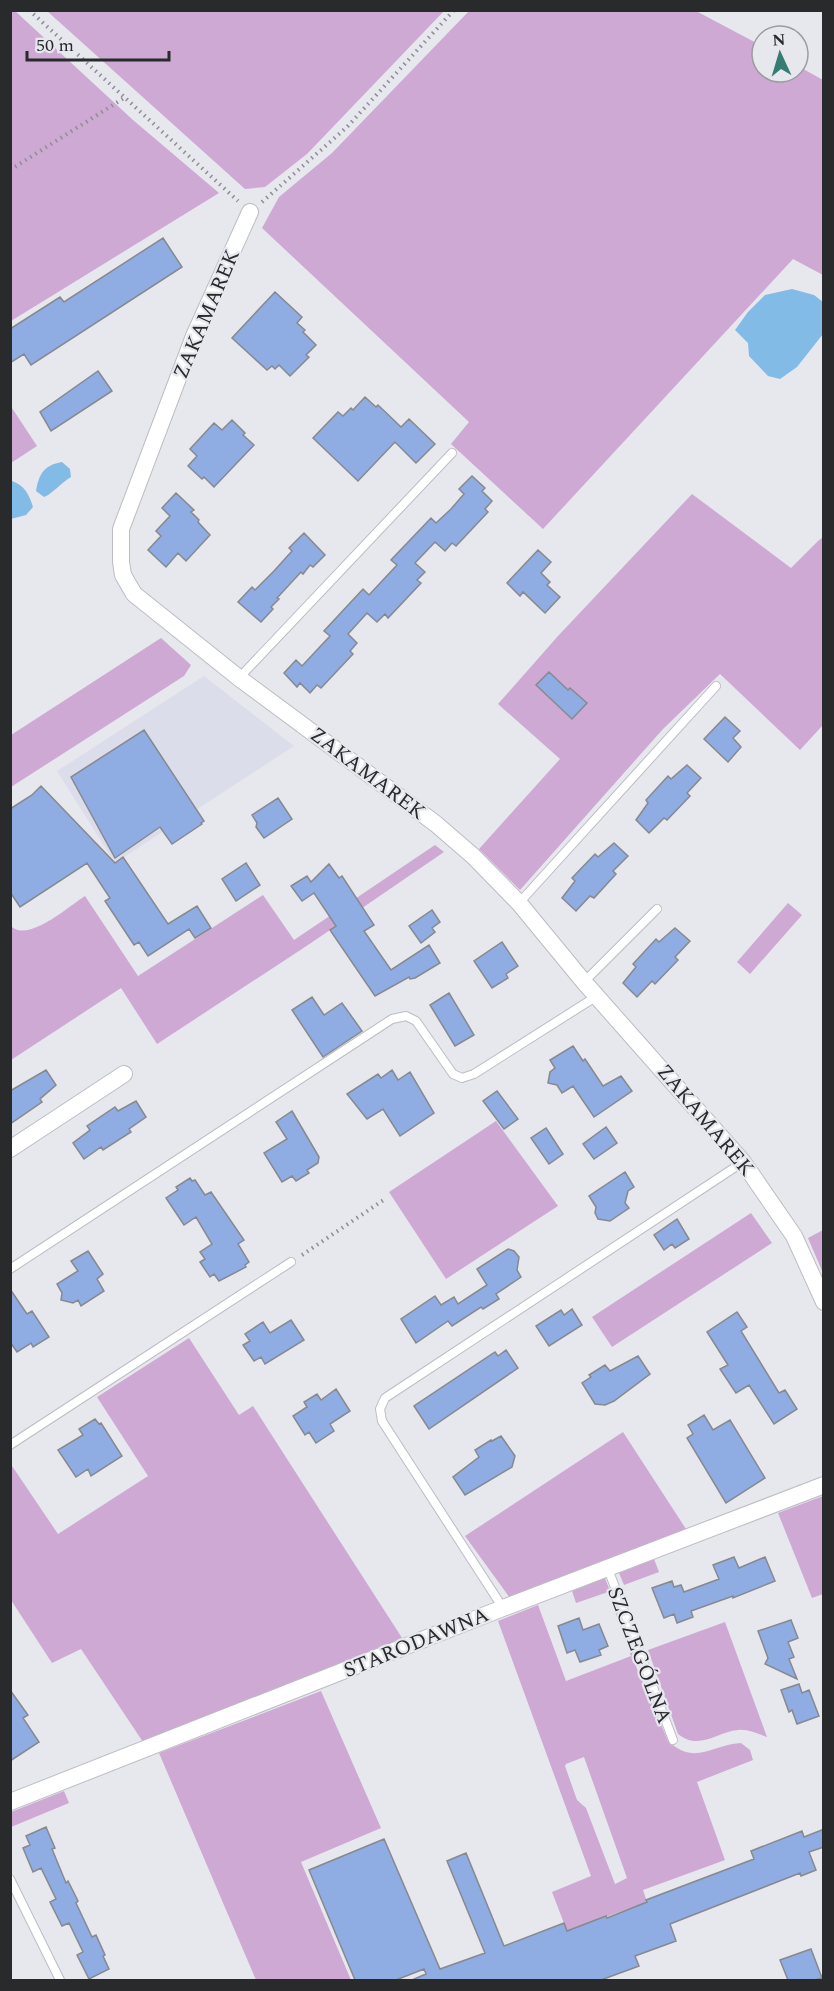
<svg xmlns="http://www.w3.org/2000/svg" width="834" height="1991" font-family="Spectral,serif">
<rect width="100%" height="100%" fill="#e7e7ee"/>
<path fill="#dcddeb" d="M 204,676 L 294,746 L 115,863 L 57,771 Z"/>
<path fill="#cea9d4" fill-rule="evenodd" d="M 14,10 L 133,120 L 219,193 L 11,321 L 10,11 Z
M 47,11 L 444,11 L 307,154 L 265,187 L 245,189 Z
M 469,11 L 696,11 L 762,46 L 762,72 L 798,72 L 798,66 L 823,80 L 823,275 L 793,259 L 543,529 L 451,444 L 469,422 L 262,228 L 279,197 L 332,153 Z
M 10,405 L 37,446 L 11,463 L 10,463 Z
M 692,494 L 791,568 L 818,541 L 823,537 L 823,725 L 800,750 L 720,674 L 663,729 L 520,890 L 479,849 L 560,759 L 498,704 L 558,636 Z
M 161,638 L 191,665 L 184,676 L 11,787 L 11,735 Z
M 435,845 L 444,852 L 311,943 L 157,1044 L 121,988 L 11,1060 L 10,925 C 26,945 69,906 85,896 L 138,976 L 263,895 L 294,940 Z
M 788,903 L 802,915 L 750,974 L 737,962 Z
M 496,1121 L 558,1206 L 446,1279 L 389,1192 Z
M 751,1213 L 772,1243 L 612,1347 L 592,1317 Z
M 823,1230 L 823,1273 L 808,1238 Z
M 189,1338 L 239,1415 L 253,1406 L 404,1641 L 143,1742 L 81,1649 L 52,1663 L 11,1600 L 10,1463 L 58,1534 L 148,1476 L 97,1397 Z
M 623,1432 L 686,1529 L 510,1598 L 465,1536 Z
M 823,1496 L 823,1594 L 812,1598 L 778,1513 Z
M 654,1559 L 659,1572 L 624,1585 L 619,1573 Z
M 605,1578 L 635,1655 L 632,1657 L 668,1741 C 695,1766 711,1745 741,1743 L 750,1750 L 753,1760 L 697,1782 L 725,1860 L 643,1890 L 647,1902 L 567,1931 L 552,1892 L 591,1876 L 498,1621 L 538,1605 L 566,1681 L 631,1656 L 608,1592 L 576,1603 L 572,1591 ZM 584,1757 L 627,1878 L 615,1884 L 586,1808 L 577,1800 L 565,1766 L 566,1764 Z
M 725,1622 L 767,1737 C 758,1734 748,1729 738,1730 C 717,1732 699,1751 678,1734 L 648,1650 Z
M 321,1691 L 381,1828 L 301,1862 L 351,1980 L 256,1980 L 159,1753 Z
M 64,1791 L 69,1803 L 11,1827 L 11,1812 Z"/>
<path fill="#83bbe7" d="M 792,289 L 814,295 L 823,302 L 823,334 L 797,367 L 780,379 L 768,376 L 749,356 L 748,343 L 735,330 L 748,312 L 765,295 Z
M 62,462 L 70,469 L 71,477 C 62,482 51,495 44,497 L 36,491 C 39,474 44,465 62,462 Z
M 12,481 C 25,486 29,494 33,507 L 26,515 L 11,519 L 10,482 Z"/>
<path fill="#8face3" stroke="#86898f" stroke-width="1.5" d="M 163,238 L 182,267 L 31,365 L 24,354 L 10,363 L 10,329 L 60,297 L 64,302 Z
M 275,292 L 302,317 L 297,323 L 305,330 L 303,332 L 316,345 L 306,355 L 309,357 L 290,376 L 279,365 L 275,369 L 272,366 L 267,370 L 232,338 Z
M 98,371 L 112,391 L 51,431 L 40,412 Z
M 365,397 L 376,407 L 378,405 L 401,427 L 409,419 L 435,444 L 416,463 L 395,442 L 358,481 L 313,438 L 338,412 L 343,416 L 351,408 L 353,410 Z
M 232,420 L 245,433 L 243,435 L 254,445 L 214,487 L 204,477 L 202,479 L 188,466 L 197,456 L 190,449 L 214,423 L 222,430 Z
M 472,476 L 485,488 L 482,491 L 492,501 L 485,509 L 488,512 L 456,546 L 452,543 L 445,551 L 435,542 L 415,563 L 425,572 L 417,580 L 421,583 L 388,618 L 385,614 L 377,622 L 367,613 L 348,634 L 357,643 L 350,651 L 353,654 L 321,688 L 317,685 L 310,693 L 300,683 L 297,687 L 284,673 L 296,660 L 302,666 L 330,636 L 324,631 L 363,589 L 369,595 L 397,565 L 391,560 L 431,518 L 436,523 L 451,509 L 464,494 L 459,489 Z
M 176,493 L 194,510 L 191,512 L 199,520 L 198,522 L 210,535 L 186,561 L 178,553 L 166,567 L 148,550 L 161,536 L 156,531 L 170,516 L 162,508 Z
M 304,533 L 325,555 L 313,567 L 310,565 L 303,574 L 301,572 L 277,598 L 279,599 L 271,607 L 273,609 L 261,622 L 238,602 L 252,587 L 255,590 L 274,571 L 292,551 L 289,548 Z
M 538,550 L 551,562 L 541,573 L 550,582 L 547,585 L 560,597 L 545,613 L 523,592 L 520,596 L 507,583 Z
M 549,672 L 568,690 L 570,688 L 587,703 L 572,719 L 536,685 Z
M 725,717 L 740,731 L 733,738 L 741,747 L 728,762 L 704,739 Z
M 144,730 L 204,821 L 201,823 L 202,824 L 172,844 L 160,827 L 115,858 L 71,777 Z
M 687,765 L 701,778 L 687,793 L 690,796 L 667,820 L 664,818 L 649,833 L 636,820 L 648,803 L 646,800 L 668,776 L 671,779 Z
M 41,786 L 115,863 L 123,857 L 168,924 L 197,906 L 211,928 L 195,938 L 189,929 L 148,956 L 139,942 L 134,945 L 113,913 L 105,901 L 110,898 L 87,863 L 20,907 L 10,892 L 10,809 L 32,795 Z
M 278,798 L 292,819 L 264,838 L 256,827 L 257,823 L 252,815 Z
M 614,843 L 628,856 L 613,871 L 616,874 L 594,898 L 590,896 L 576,911 L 562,898 L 575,881 L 572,878 L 595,854 L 598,857 Z
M 246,863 L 260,885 L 236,901 L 222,879 Z
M 329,864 L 339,878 L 342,876 L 374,925 L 364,931 L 391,970 L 429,945 L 440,963 L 415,978 L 410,979 L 409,977 L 375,996 L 330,930 L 336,926 L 314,893 L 302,901 L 291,886 L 307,876 L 311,882 Z
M 432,910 L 440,922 L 432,928 L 435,932 L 421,943 L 409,926 Z
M 675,928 L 690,941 L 675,957 L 678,960 L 655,984 L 652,981 L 637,997 L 623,983 L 636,967 L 633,964 L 656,939 L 659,942 Z
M 502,942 L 518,966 L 506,974 L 508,978 L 492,988 L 474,961 Z
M 449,993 L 474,1035 L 455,1046 L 430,1005 Z
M 312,997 L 324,1015 L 342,1003 L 362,1031 L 323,1057 L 292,1010 Z
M 573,1046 L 583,1061 L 585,1059 L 603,1086 L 621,1076 L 632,1091 L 594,1117 L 573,1086 L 562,1093 L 557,1085 L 548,1083 L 550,1072 L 555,1068 L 550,1060 Z
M 46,1070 L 56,1085 L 40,1099 L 42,1102 L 10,1124 L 10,1091 Z
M 392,1070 L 398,1080 L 410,1072 L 434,1113 L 400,1136 L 383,1109 L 367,1119 L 347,1094 L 378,1074 L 381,1078 Z
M 497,1091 L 518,1119 L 504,1129 L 483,1101 Z
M 136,1101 L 146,1117 L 129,1129 L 131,1132 L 103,1150 L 101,1147 L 84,1159 L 73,1143 L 90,1130 L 87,1126 L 115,1107 L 118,1111 Z
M 292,1111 L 319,1157 L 318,1163 L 307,1170 L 309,1173 L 296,1181 L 292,1176 L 282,1182 L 264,1153 L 287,1139 L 276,1122 Z
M 606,1127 L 617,1143 L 594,1159 L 583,1144 Z
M 546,1128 L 563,1154 L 549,1164 L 531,1138 Z
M 625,1172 L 634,1187 L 628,1191 L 625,1203 L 629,1208 L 610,1221 L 598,1219 L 595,1213 L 596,1207 L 589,1196 Z
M 190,1178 L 192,1181 L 195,1180 L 205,1195 L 211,1192 L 244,1240 L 238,1244 L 249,1262 L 245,1265 L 246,1267 L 219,1281 L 214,1274 L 210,1277 L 200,1262 L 205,1259 L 200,1252 L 212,1244 L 196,1217 L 184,1225 L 166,1198 L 178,1190 L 176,1187 Z
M 677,1219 L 689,1239 L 675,1248 L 672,1244 L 664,1250 L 654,1235 Z
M 508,1249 L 514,1251 L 519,1257 L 517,1270 L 521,1277 L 496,1294 L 499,1299 L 483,1309 L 481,1307 L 452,1326 L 448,1321 L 416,1343 L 401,1319 L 435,1296 L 441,1305 L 454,1297 L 458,1304 L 487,1285 L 477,1269 Z
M 88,1251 L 103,1274 L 97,1279 L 104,1291 L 81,1306 L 78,1300 L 73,1303 L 61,1300 L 62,1293 L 57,1284 L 78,1271 L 71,1261 Z
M 10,1289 L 27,1314 L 32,1311 L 49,1337 L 33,1347 L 31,1343 L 17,1352 L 10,1342 Z
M 572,1309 L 582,1325 L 549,1346 L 536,1326 L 561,1310 L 564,1315 Z
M 737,1312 L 747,1327 L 741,1331 L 779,1393 L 785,1390 L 797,1409 L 774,1424 L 749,1385 L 736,1393 L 720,1369 L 728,1365 L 707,1332 Z
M 291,1320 L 304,1340 L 265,1364 L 261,1357 L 254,1361 L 243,1345 L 250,1341 L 245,1334 L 263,1322 L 270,1333 Z
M 506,1350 L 518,1368 L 429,1429 L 414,1406 L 495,1352 L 498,1356 Z
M 638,1356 L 650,1374 L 614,1401 L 605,1405 L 595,1404 L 582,1383 L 591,1377 L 589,1375 L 605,1365 L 610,1371 Z
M 336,1389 L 350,1411 L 330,1424 L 334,1431 L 316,1443 L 309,1432 L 305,1435 L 293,1416 L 307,1407 L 304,1402 L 317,1394 L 321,1400 Z
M 704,1415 L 713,1430 L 730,1420 L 765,1478 L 726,1503 L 687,1438 L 693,1434 L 688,1425 Z
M 95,1419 L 99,1424 L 101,1423 L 122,1456 L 91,1476 L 88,1469 L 76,1477 L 58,1450 L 83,1435 L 79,1429 Z
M 501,1436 L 515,1456 L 512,1467 L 465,1495 L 453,1477 L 479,1457 L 475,1450 L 491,1440 L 492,1441 Z
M 734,1557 L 739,1568 L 765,1557 L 775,1581 L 733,1598 L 733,1596 L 691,1611 L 693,1617 L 677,1623 L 674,1614 L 664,1618 L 652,1588 L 672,1581 L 674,1587 L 681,1585 L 684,1592 L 719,1579 L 713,1565 Z
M 579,1618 L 583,1630 L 599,1624 L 608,1646 L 599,1650 L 601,1655 L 580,1662 L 575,1650 L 567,1653 L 558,1626 Z
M 791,1620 L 798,1638 L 788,1642 L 794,1657 L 789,1659 L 797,1679 L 765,1664 L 768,1658 L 758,1631 Z
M 799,1684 L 802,1693 L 809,1690 L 819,1716 L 797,1724 L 792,1710 L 789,1712 L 781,1690 Z
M 10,1690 L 28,1715 L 23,1718 L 39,1742 L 10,1761 Z
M 46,1827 L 55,1848 L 52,1849 L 66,1883 L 68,1881 L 78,1901 L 76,1903 L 92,1937 L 96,1935 L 105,1955 L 103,1956 L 109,1969 L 89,1979 L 77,1955 L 83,1952 L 69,1923 L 62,1926 L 50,1902 L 56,1899 L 41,1868 L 33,1872 L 23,1848 L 30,1845 L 26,1836 Z
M 824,1829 L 824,1847 L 809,1852 L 816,1870 L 801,1876 L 800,1873 L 670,1924 L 676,1941 L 635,1956 L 639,1966 L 601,1980 L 415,1980 L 414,1979 L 426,1974 L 424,1969 L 396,1980 L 355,1980 L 309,1870 L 384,1839 L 440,1969 L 485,1953 L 447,1861 L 466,1853 L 504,1946 L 564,1923 L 567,1931 L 606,1916 L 607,1918 L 647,1902 L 646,1900 L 754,1859 L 751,1851 L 802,1831 L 804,1837 Z
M 811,1949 L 822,1978 L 814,1980 L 788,1980 L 780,1960 Z"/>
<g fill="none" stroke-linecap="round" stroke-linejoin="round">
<g stroke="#bcbdc3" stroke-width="10">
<path id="lane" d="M 239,678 L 452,453
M 519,903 L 716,686
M 584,982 L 657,909
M 10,1269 L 392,1019 L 406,1016 L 416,1021 L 453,1074 L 462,1078 L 474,1074 L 597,996
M 10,1445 L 291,1262
M 608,1569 L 673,1740
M 503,1608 L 382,1421 L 380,1409 L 385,1398 L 743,1162
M 10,1879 L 60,1980"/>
</g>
<g stroke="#bcbdc3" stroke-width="18">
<path id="street" d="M 250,212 L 194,336 L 121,529 L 121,562 L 123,575 L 134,594 L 239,678 L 436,824 L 473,856 L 519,903 L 584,982 L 743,1162 L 794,1236 L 824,1302
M 10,1149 L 124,1074
M 10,1802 L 503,1608 L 824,1485"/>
</g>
<path stroke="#8e8f93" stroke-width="4" stroke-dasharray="1.5 4.5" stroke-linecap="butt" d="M 29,10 L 238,201
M 10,170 L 124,98
M 262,202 L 347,127 L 454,10
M 302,1255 L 385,1199"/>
<use href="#lane" stroke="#fff" stroke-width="8"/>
<use href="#street" stroke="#fff" stroke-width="16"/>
</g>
<g text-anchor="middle" stroke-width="4.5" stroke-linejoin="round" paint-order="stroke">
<g font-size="21" fill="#292a2c" stroke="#e7e7ee">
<text transform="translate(206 314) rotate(-67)" y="7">ZAKAMAREK</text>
<text transform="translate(368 773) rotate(37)" y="7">ZAKAMAREK</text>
<text transform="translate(706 1120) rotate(50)" y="7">ZAKAMAREK</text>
<text transform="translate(416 1642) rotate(-22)" y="7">STARODAWNA</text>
<text transform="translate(640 1655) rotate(69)" y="7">SZCZEGÓLNA</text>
</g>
</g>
<rect width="834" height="1991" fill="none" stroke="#292a2c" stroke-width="24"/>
<g transform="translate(780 54) rotate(356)"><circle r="28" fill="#e7e7ee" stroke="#9b9ba0" stroke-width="1.5"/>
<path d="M0-4.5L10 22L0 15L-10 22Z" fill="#367c73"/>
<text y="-9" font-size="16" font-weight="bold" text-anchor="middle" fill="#292a2c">N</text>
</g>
<path d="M27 51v9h142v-9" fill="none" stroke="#292a2c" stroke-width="3"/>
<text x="36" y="51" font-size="18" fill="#292a2c" stroke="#e7e7ee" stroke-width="4.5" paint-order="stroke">50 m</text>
</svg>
